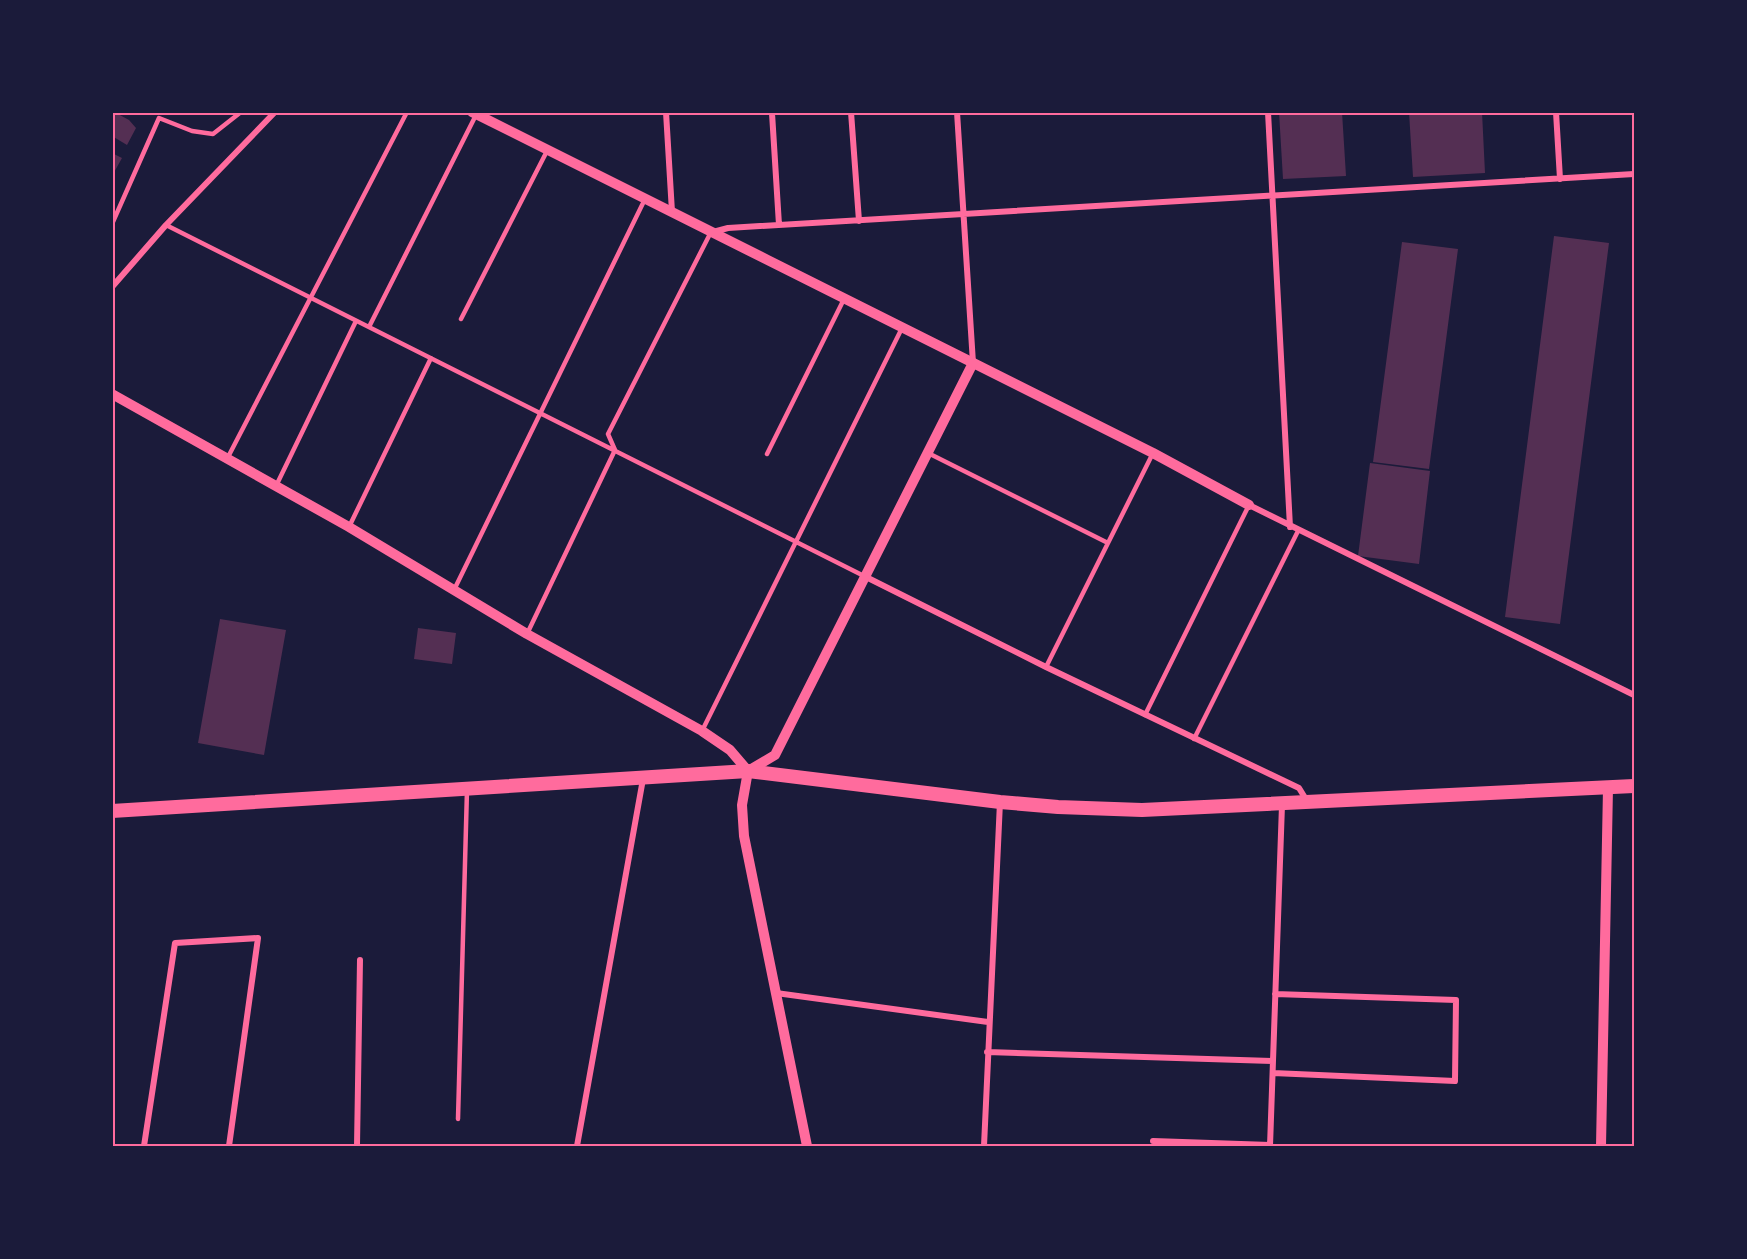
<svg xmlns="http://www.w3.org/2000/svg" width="1747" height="1259" font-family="Jost,sans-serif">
<rect width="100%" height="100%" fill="#1b1b3a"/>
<path fill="#542f53" d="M 1279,112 L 1342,112 L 1346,176 L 1283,179 Z
M 1409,112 L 1482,112 L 1485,173 L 1413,177 Z
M 116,113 L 129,120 L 136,128 L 127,145 L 112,136 L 112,119 Z
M 112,153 L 122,158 L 112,176 Z
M 1554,236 L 1609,243 L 1560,624 L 1505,617 Z
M 1402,242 L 1458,249 L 1429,469 L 1373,462 Z
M 1370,463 L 1430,471 L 1419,564 L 1358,556 Z
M 220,619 L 286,630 L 264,755 L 198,743 Z
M 418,628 L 456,633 L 452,664 L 414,659 Z"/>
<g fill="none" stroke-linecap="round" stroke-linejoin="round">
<path stroke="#ff6b9d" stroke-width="4.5" d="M 112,224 L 159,118 L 192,131 L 213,134 L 241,112
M 166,225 L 866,577
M 461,319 L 547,151
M 369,327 L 476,115
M 928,453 L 1108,543
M 767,454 L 844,299
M 227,459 L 407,112
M 276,486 L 356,321
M 349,527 L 431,358
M 454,590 L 645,199
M 527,634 L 615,450 L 608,434 L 711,232
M 1046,667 L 1153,453
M 1145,715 L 1249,505
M 702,731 L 902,328
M 1194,739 L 1298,531
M 458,1119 L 467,790"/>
<path stroke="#ff6b9d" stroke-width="6" d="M 666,112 L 672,212
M 775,112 L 772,113 L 779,225
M 851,112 L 859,221
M 957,112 L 973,363
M 1268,112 L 1290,527
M 1556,112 L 1560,179
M 713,232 L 728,228 L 1634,174
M 112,287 L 166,225 L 275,112
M 1249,505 L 1634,695
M 866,577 L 1046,667 L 1299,788 L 1307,801
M 776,993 L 988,1022
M 987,1052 L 1273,1061
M 1273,1073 L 1455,1081 L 1456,1000 L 1275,994
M 1153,1141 L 1270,1145
M 144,1146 L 175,943 L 258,938 L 229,1146
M 357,1146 L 360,960
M 577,1146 L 643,779
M 984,1146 L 1000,802
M 1270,1146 L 1282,805"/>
<path stroke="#ff6b9d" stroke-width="10" d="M 472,112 L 1153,453 L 1249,505
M 112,394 L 349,527 L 527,634 L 702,731 L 730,750 L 748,771 L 742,805 L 744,836 L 807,1146
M 748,771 L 775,755 L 973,363
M 1601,1146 L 1608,788"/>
<path stroke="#ff6b9d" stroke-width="14" d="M 112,811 L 748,771 L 1000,802 L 1058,807 L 1142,810 L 1634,786"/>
</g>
<rect width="1747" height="1259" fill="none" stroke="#1b1b3a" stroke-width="228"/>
<rect x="114" y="114" width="1519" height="1031" fill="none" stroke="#ff6b9d" stroke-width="2"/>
</svg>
